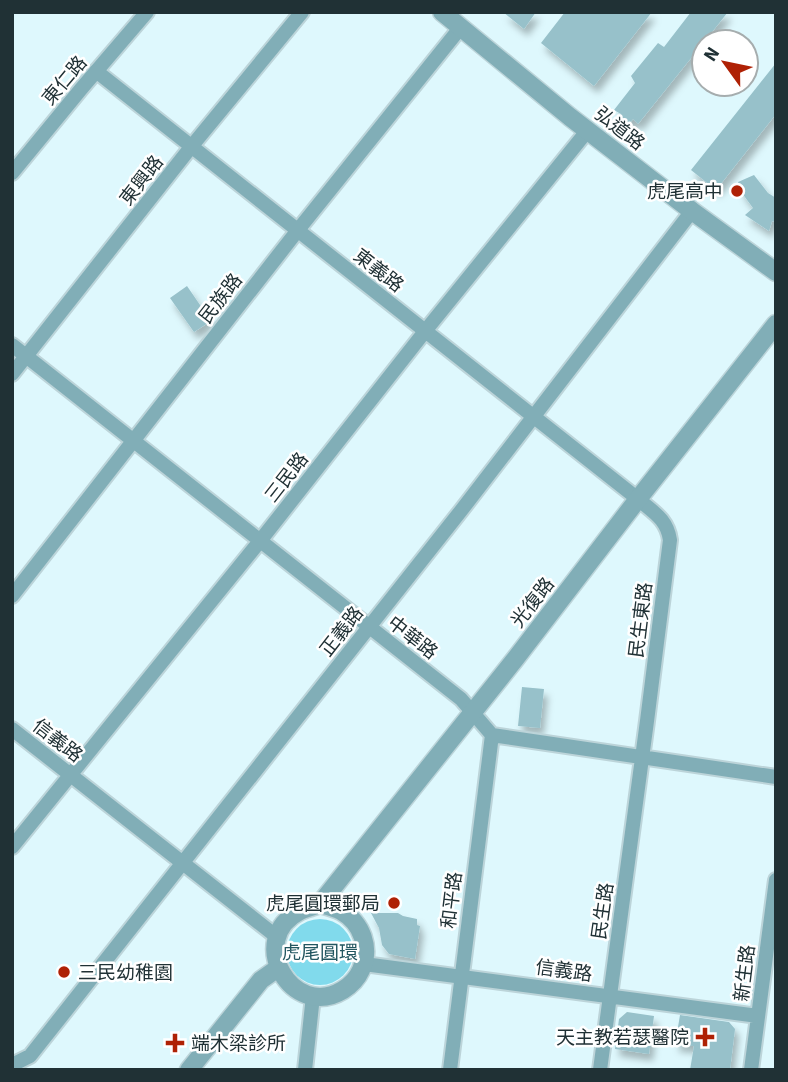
<svg xmlns="http://www.w3.org/2000/svg" width="788" height="1082" font-family="'Source Sans 3','Noto Sans TC',sans-serif">
<defs>
<filter id="shadow"><feDropShadow dx="4" dy="7" stdDeviation="3.5" flood-color="#0004"/></filter>
</defs>
<rect width="100%" height="100%" fill="#def8fd"/>
<path fill="#81daec" d="M287 952a33 33 0 1 1 66 0a33 33 0 1 1-66 0Z"/>
<path fill="#97c1ca" filter="url(#shadow)" d="M 503,12 L 536,12 L 524,29 Z
M 565,12 L 652,12 L 594,86 L 541,43 Z
M 691,12 L 728,12 L 638,124 L 633,119 L 622,132 L 613,124 L 621,114 L 614,110 L 635,83 L 631,76 L 658,43 L 664,47 Z
M 776,63 L 776,114 L 716,190 L 691,170 Z
M 754,175 L 768,193 L 776,198 L 776,222 L 772,221 L 769,231 L 745,215 L 753,208 L 742,193 L 738,182 Z
M 187,286 L 211,321 L 194,332 L 170,298 Z
M 522,687 L 544,689 L 540,728 L 518,726 Z
M 371,913 L 398,913 L 403,916 L 417,919 L 417,925 L 420,926 L 415,959 L 389,954 L 382,945 L 379,928 Z
M 627,1012 L 654,1016 L 649,1054 L 615,1049 L 619,1019 Z
M 680,1015 L 729,1022 L 735,1029 L 730,1070 L 690,1070 L 694,1046 L 675,1045 Z"/>
<g fill="none" stroke-linecap="round" stroke-linejoin="round">
<g stroke="#bcd4d9" stroke-width="18">
<path id="minor" d="M 96,71 L 638,499 C 653,512 667,519 670,540 L 647,721 L 600,1070
M 12,173 L 81,89 L 147,12
M 12,345 L 461,699 L 492,735 L 776,777
M 12,374 L 191,147 L 302,12
M 12,596 L 298,230 L 461,27
M 12,729 L 277,937
M 12,847 L 260,541 L 426,330 L 588,130
M 364,964 L 758,1016
M 12,1065 L 30,1056 L 460,512 L 692,211
M 305,1070 L 313,996
M 450,1070 L 492,735
M 751,1070 L 776,880"/>
</g>
<g stroke="#bcd4d9" stroke-width="21">
<path id="tertiary" d="M 442,12 L 570,117 L 692,211 L 776,272
M 320,904 L 516,658 L 638,499 L 776,324
M 320,904 C 327,906 335,908 341,911 C 362,923 371,948 361,970 C 357,979 351,985 343,990 C 292,1021 245,939 300,911 C 306,908 314,906 320,904 Z
M 189,1070 L 261,980 L 278,968"/>
</g>
<use href="#minor" stroke="#81aeb7" stroke-width="14"/>
<use href="#tertiary" stroke="#81aeb7" stroke-width="18"/>
</g>
<g fill="#af2105" stroke="#fff" stroke-width="2.5">
<circle cx="737" cy="191" r="7"/>
<circle cx="394" cy="903" r="7"/>
<circle cx="64" cy="972" r="7"/>
<path d="M701.5 1026.5h7v7h7v7h-7v7h-7v-7h-7v-7h7z"/>
<path d="M171.5 1032.5h7v7h7v7h-7v7h-7v-7h-7v-7h7z"/>
</g>
<g text-anchor="middle" stroke-width="5" stroke-linejoin="round" paint-order="stroke">
<g font-size="19" fill="#203135" stroke="#fff">
<text transform="translate(64 80) rotate(-50)" y="7">東仁路</text>
<text transform="translate(620 128) rotate(38)" y="7">弘道路</text>
<text transform="translate(141 180) rotate(-52)" y="7">東興路</text>
<text transform="translate(379 270) rotate(38)" y="7">東義路</text>
<text transform="translate(220 298) rotate(-52)" y="7">民族路</text>
<text transform="translate(286 477) rotate(-52)" y="7">三民路</text>
<text transform="translate(532 602) rotate(-52)" y="7">光復路</text>
<text transform="translate(640 620) rotate(-83)" y="7">民生東路</text>
<text transform="translate(341 631) rotate(-52)" y="7">正義路</text>
<text transform="translate(413 637) rotate(38)" y="7">中華路</text>
<text transform="translate(58 740) rotate(38)" y="7">信義路</text>
<text transform="translate(451 900) rotate(-83)" y="7">和平路</text>
<text transform="translate(602 911) rotate(-82)" y="7">民生路</text>
<text transform="translate(564 970) rotate(8)" y="7">信義路</text>
<text transform="translate(744 973) rotate(-83)" y="7">新生路</text>
</g>
<g font-size="19" fill="#203135" stroke="#fff" text-anchor="end">
<text x="723" y="198">虎尾高中</text>
<text x="380" y="910">虎尾圓環郵局</text>
<text x="78" y="979" text-anchor="start">三民幼稚園</text>
<text x="689" y="1044">天主教若瑟醫院</text>
<text x="191" y="1050" text-anchor="start">端木梁診所</text>
</g>
<g font-size="19" fill="#235660" stroke="#fff">
<text x="320" y="959">虎尾圓環</text>
</g>
</g>
<rect width="788" height="1082" fill="none" stroke="#203135" stroke-width="28"/>
<g transform="translate(725 63) rotate(303)"><circle r="33" fill="#ffffff" stroke="#a6adae" stroke-width="2"/>
<path d="M0-5L12 26L0 18L-12 26Z" fill="#af2105"/>
<text y="-10" font-size="19" font-weight="bold" text-anchor="middle" fill="#203135">N</text>
</g>
</svg>
